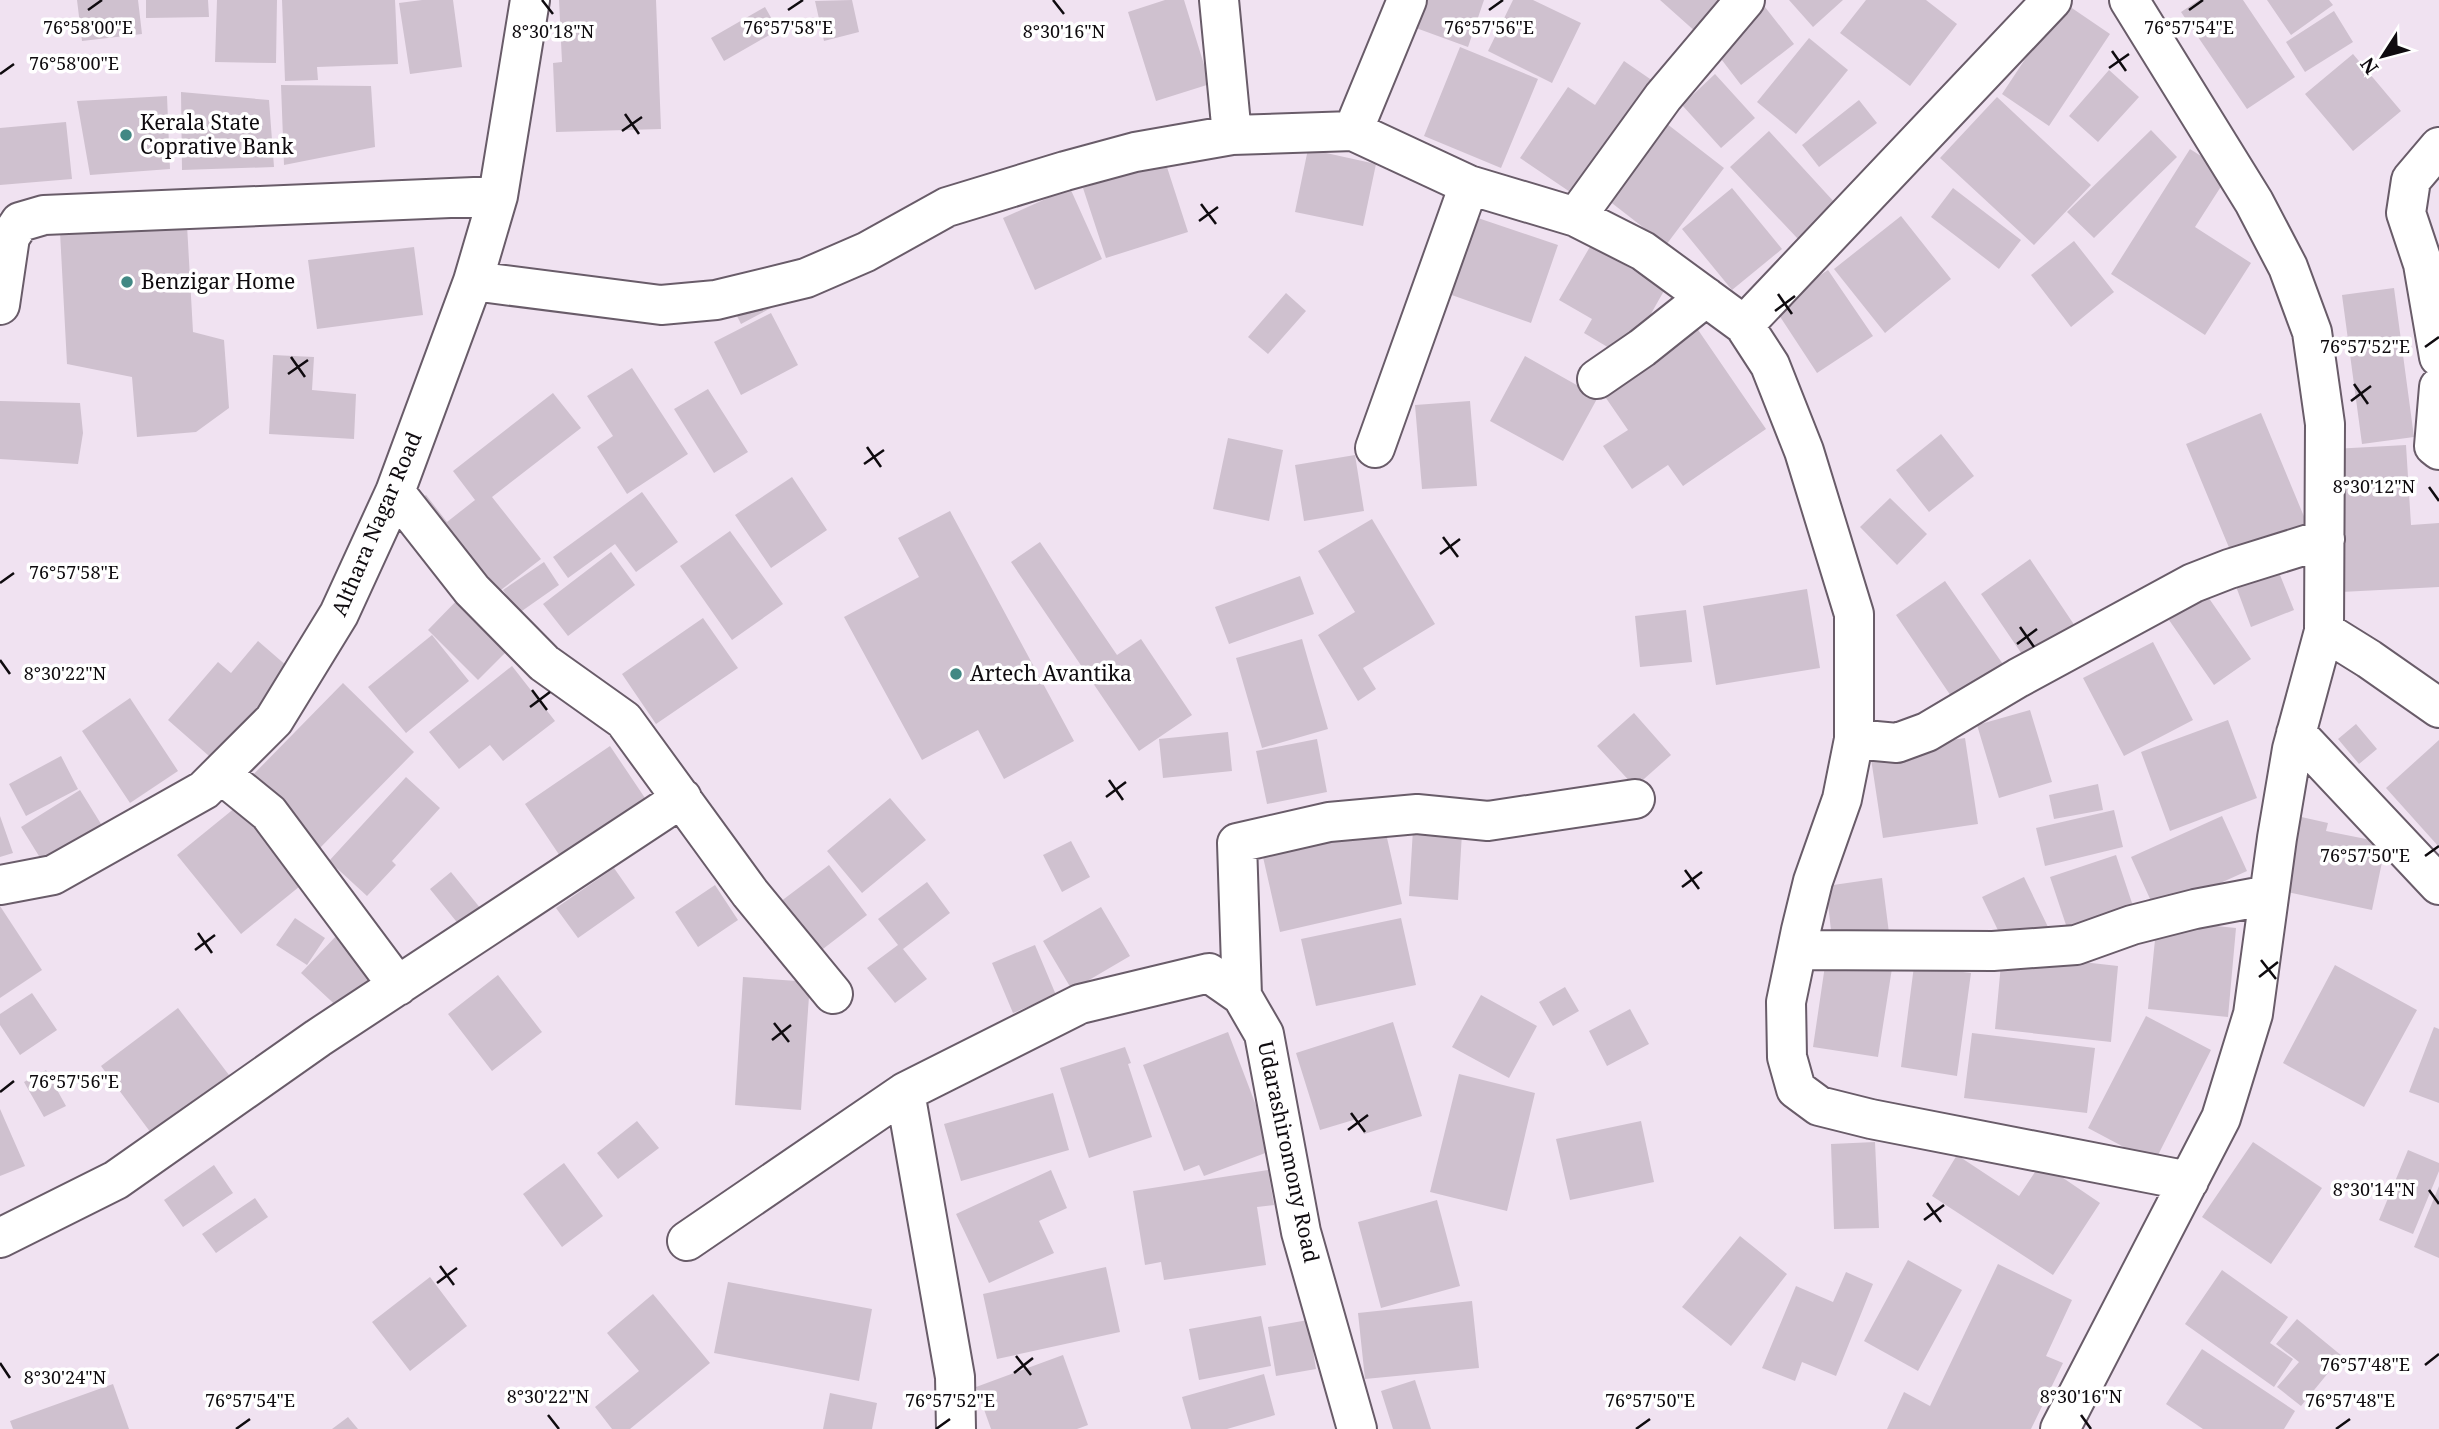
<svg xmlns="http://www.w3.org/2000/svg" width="2439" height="1429" font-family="'Noto Serif',serif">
<rect width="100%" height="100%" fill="#f0e2f1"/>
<path fill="#cfc1cf" d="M 77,0 L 138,0 L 142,34 L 82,41 Z
M 146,0 L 208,0 L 209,17 L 146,18 Z
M 217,0 L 277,0 L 276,63 L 215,62 Z
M 282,0 L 395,0 L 398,64 L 317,67 L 318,80 L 285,81 Z
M 422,0 L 453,0 L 462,67 L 410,74 L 399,3 Z
M 559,0 L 656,0 L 661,129 L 556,132 L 553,63 L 562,62 Z
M 852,0 L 859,32 L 824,41 L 815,1 Z
M 1165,0 L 1184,0 L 1210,84 L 1156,101 L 1128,12 Z
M 1426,0 L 1484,0 L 1468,47 L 1416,28 Z
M 1513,0 L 1533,0 L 1581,23 L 1552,83 L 1488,51 Z
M 1660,0 L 1727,0 L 1697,33 Z
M 1789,0 L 1843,0 L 1813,27 Z
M 1866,0 L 1926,0 L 1957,24 L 1910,86 L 1840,33 Z
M 2199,0 L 2243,0 L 2295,77 L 2247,109 L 2181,12 Z
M 2267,0 L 2329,0 L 2333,5 L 2291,35 Z
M 2063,2 L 2110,34 L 2049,126 L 2002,94 Z
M 765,7 L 778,30 L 724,61 L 711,38 Z
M 1765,7 L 1794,44 L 1741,85 L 1712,47 Z
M 2334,11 L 2353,42 L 2305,72 L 2286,42 Z
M 1809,38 L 1848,70 L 1796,134 L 1757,102 Z
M 1460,47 L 1538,79 L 1501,168 L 1424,136 Z
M 2353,54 L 2401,111 L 2353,151 L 2305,94 Z
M 1624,61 L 1653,81 L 1576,196 L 1520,158 L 1568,87 L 1595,105 Z
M 2109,70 L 2139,97 L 2098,142 L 2069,116 Z
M 1715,74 L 1755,118 L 1721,148 L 1682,105 Z
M 281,85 L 371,86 L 375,147 L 284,165 Z
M 181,92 L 269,100 L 274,167 L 182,170 Z
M 167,96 L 170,169 L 90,175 L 77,101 Z
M 1997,97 L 2091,185 L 2034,245 L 1940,158 Z
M 1859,100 L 1877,123 L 1819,167 L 1802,145 Z
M 1662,120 L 1724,168 L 1666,245 L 1604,197 Z
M 66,122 L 72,179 L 0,185 L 0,128 Z
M 2151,130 L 2177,157 L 2094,238 L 2067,212 Z
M 1769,131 L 1836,204 L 1798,239 L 1730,167 Z
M 1308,149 L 1376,164 L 1363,226 L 1295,212 Z
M 2190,149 L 2229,174 L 2195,227 L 2251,263 L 2205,335 L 2111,274 Z
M 1165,161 L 1188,232 L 1106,258 L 1083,188 Z
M 1070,188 L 1102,259 L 1035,290 L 1003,218 Z
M 1732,188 L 1782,249 L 1732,290 L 1682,229 Z
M 1953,188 L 2021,240 L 1999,269 L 1931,217 Z
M 1472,216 L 1558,245 L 1531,323 L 1446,293 Z
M 1901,216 L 1951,279 L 1885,333 L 1834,269 Z
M 187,225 L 193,332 L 224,340 L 229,408 L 196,432 L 137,437 L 132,377 L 67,364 L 60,232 Z
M 2074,241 L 2114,292 L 2071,327 L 2031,275 Z
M 1591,245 L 1665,289 L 1626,358 L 1584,333 L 1592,319 L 1559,300 Z
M 414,247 L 423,315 L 317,329 L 308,260 Z
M 1828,270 L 1873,336 L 1817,373 L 1773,306 Z
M 2394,288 L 2414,437 L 2362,444 L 2342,295 Z
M 763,292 L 771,308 L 741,324 L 733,308 Z
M 1286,293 L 1306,311 L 1268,354 L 1248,337 Z
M 771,313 L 798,365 L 741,395 L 714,342 Z
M 1692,321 L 1766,429 L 1683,486 L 1668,465 L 1632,489 L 1603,446 L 1628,430 L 1597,385 Z
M 273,355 L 314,357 L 312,390 L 356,394 L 354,439 L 269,434 Z
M 1525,356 L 1598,397 L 1563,461 L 1490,421 Z
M 632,368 L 688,454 L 627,494 L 597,447 L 613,436 L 587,396 Z
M 708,389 L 748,452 L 714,473 L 674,409 Z
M 553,393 L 581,428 L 492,497 L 541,559 L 488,600 L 413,505 L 426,495 L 447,522 L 475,500 L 453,471 Z
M 0,401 L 80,403 L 83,433 L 78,464 L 0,459 Z
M 1470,401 L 1477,486 L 1422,489 L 1415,405 Z
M 2261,413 L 2310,531 L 2235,562 L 2186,444 Z
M 1941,434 L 1974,476 L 1929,512 L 1896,470 Z
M 1228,438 L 1283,450 L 1269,521 L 1213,509 Z
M 2406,445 L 2411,525 L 2439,523 L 2439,587 L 2341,592 L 2333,449 Z
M 1355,455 L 1364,511 L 1304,521 L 1295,465 Z
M 792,477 L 827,530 L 771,568 L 735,515 Z
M 642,492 L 678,542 L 636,572 L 615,544 L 568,578 L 553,557 Z
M 1890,498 L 1927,534 L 1897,565 L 1860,527 Z
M 950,511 L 1074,741 L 1004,779 L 978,730 L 922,760 L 844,617 L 919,577 L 898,538 Z
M 1372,519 L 1435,624 L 1363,668 L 1376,689 L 1358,701 L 1318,635 L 1355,612 L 1318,551 Z
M 730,531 L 783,604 L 732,640 L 680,566 Z
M 1040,542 L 1117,655 L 1141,639 L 1192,715 L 1139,751 L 1011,562 Z
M 611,552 L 635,585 L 568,636 L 543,604 Z
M 2030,559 L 2077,629 L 2028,663 L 1981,594 Z
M 544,562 L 559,585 L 519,613 L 503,590 Z
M 2276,565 L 2294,610 L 2251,627 L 2234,581 Z
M 1300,576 L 1314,614 L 1229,644 L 1215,607 Z
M 1945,581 L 2007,670 L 1957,705 L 1896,615 Z
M 1807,589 L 1820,668 L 1716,685 L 1703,606 Z
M 465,592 L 515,643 L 478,680 L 428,630 Z
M 2206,594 L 2251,659 L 2214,685 L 2169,620 Z
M 1686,610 L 1692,662 L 1640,667 L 1635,616 Z
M 703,618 L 738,668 L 656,724 L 622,674 Z
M 432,635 L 469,681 L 406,733 L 368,687 Z
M 1302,639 L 1328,729 L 1262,748 L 1236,658 Z
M 258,641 L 295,673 L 217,763 L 168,720 L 218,662 L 231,673 Z
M 2153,642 L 2193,720 L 2124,756 L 2083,678 Z
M 512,666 L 555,721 L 503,761 L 490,745 L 459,769 L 429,732 Z
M 343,683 L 414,752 L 317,851 L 246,782 Z
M 130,698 L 178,771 L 130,803 L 82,731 Z
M 2030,710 L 2052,782 L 1999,798 L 1977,725 Z
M 1634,713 L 1671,755 L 1635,787 L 1597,746 Z
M 2228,720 L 2257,798 L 2170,831 L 2141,752 Z
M 2356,724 L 2377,749 L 2359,764 L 2338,739 Z
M 1228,732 L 1232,771 L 1163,778 L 1159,739 Z
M 1965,738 L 1978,824 L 1883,838 L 1870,752 Z
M 1317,739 L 1327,792 L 1267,804 L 1256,751 Z
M 2439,740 L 2439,847 L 2386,788 Z
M 610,746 L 647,801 L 562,859 L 525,804 Z
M 61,756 L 78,789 L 26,816 L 9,784 Z
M 406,777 L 440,808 L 392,861 L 396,865 L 367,896 L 329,861 Z
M 2098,784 L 2103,810 L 2054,819 L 2049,795 Z
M 80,790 L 106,832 L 47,869 L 21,827 Z
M 890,798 L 926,840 L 862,893 L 827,851 Z
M 241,803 L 305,882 L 241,934 L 177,855 Z
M 2114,810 L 2123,847 L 2045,866 L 2036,828 Z
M 0,816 L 13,853 L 0,857 Z
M 2222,816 L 2247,871 L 2156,912 L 2131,857 Z
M 2297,816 L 2328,823 L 2326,831 L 2386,843 L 2372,910 L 2282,891 Z
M 1385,829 L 1402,904 L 1280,932 L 1263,857 Z
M 1413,829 L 1462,833 L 1458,900 L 1409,896 Z
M 1071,841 L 1090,877 L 1062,892 L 1043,855 Z
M 2116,855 L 2135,912 L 2069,934 L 2050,877 Z
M 829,865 L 867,915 L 810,959 L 772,908 Z
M 614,868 L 635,898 L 578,938 L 556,908 Z
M 451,872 L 481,909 L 460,926 L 430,889 Z
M 2024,877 L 2048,927 L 2006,947 L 1982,897 Z
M 1882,878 L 1890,941 L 1833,948 L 1826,886 Z
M 927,882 L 950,913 L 903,949 L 927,979 L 895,1003 L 867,968 L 898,945 L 878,919 Z
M 715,885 L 738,920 L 698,947 L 675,912 Z
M 0,906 L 42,970 L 0,998 Z
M 1101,907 L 1130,956 L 1072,990 L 1043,941 Z
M 295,918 L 325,938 L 307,965 L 276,945 Z
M 1401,918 L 1416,985 L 1316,1006 L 1301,939 Z
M 2157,920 L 2236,928 L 2228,1017 L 2148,1009 Z
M 338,934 L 380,974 L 344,1013 L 301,973 Z
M 1035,945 L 1056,995 L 1013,1013 L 992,963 Z
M 1827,952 L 1893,962 L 1878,1057 L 1813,1047 Z
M 2002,953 L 2118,966 L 2111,1042 L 1995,1029 Z
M 2335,965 L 2417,1010 L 2364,1107 L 2283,1063 Z
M 1914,966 L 1971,973 L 1957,1076 L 1901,1067 Z
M 498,975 L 542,1032 L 492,1071 L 448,1014 Z
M 743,977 L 810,982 L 801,1110 L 735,1105 Z
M 1565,987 L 1579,1011 L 1553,1026 L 1539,1002 Z
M 32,993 L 57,1030 L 20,1055 L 0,1025 L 0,1014 Z
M 1481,995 L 1537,1026 L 1509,1078 L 1452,1047 Z
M 178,1008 L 229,1075 L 151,1133 L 101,1066 Z
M 1630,1009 L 1649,1044 L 1607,1066 L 1589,1031 Z
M 2146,1016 L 2211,1050 L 2154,1163 L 2088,1128 Z
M 1393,1022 L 1422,1116 L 1364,1134 L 1360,1118 L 1320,1130 L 1296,1053 Z
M 2434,1027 L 2439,1029 L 2439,1103 L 2409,1092 Z
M 1228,1032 L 1273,1150 L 1204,1176 L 1199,1165 L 1184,1171 L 1143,1065 Z
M 1972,1033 L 2095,1048 L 2087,1113 L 1964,1098 Z
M 1125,1047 L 1131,1063 L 1128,1064 L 1152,1137 L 1089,1158 L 1060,1068 Z
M 46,1070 L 66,1106 L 44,1117 L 24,1082 Z
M 1459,1074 L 1535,1093 L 1507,1211 L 1430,1192 Z
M 1053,1093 L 1069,1150 L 961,1181 L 944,1124 Z
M 0,1109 L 25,1166 L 0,1176 Z
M 637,1121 L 659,1148 L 618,1179 L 597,1153 Z
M 1641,1121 L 1654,1182 L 1570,1200 L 1556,1139 Z
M 1875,1142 L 1879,1228 L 1834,1229 L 1831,1144 Z
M 2253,1142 L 2322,1188 L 2271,1264 L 2202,1217 Z
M 2408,1150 L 2439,1163 L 2439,1171 L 2413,1234 L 2379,1220 Z
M 1957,1155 L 2019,1196 L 2041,1163 L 2100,1203 L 2053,1275 L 1932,1196 Z
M 564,1163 L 603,1216 L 562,1247 L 523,1194 Z
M 214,1165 L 233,1193 L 183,1227 L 164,1200 Z
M 1051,1170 L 1067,1208 L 1039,1221 L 1054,1253 L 989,1283 L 956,1214 Z
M 1268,1170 L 1274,1205 L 1257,1207 L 1266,1265 L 1164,1280 L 1161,1262 L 1145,1265 L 1133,1191 Z
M 2439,1186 L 2439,1258 L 2414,1247 Z
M 255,1198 L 268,1217 L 216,1253 L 202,1234 Z
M 1437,1200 L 1460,1286 L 1381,1308 L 1358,1222 Z
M 1740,1236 L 1787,1274 L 1731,1346 L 1682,1307 Z
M 1908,1260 L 1962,1290 L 1918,1371 L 1864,1341 Z
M 1998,1264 L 2072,1300 L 2046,1356 L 2063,1363 L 2031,1429 L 1887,1429 L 1904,1392 L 1930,1406 Z
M 1106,1267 L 1120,1332 L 997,1359 L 983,1294 Z
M 2222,1270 L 2288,1317 L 2270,1343 L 2293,1359 L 2274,1387 L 2185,1324 Z
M 1846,1272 L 1873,1284 L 1836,1376 L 1802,1362 L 1795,1381 L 1762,1368 L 1796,1286 L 1833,1302 Z
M 430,1277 L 467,1326 L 410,1371 L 372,1322 Z
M 728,1282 L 872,1309 L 859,1381 L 714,1353 Z
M 653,1294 L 710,1363 L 630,1429 L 612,1429 L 595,1407 L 639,1371 L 607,1333 Z
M 1472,1301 L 1479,1368 L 1365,1379 L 1358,1313 Z
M 1261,1316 L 1271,1366 L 1199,1380 L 1189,1329 Z
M 2297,1319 L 2342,1356 L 2301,1406 L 2277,1387 L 2299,1362 L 2276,1344 Z
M 1308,1320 L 1316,1369 L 1276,1376 L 1268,1327 Z
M 2202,1349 L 2295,1411 L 2284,1429 L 2203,1429 L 2166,1404 Z
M 1063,1355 L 1088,1425 L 1077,1429 L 991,1429 L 976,1387 Z
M 1264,1374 L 1275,1415 L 1227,1429 L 1191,1429 L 1182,1397 Z
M 1415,1380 L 1431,1429 L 1393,1429 L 1381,1391 Z
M 113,1384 L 129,1429 L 13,1429 L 10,1421 Z
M 830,1393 L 877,1403 L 872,1429 L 823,1429 Z
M 348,1417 L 358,1429 L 332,1429 Z"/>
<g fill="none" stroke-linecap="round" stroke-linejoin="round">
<g stroke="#695c69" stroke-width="42">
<path id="street" d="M 1219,0 L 1232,135
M 1353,131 L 1407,0
M 2439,147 L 2411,180 L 2406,213 L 2423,264 L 2439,357
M 1576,217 L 1663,97 L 1745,0
M 473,281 L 661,305 L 716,300 L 806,278 L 866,252 L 947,207 L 1065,171 L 1135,152 L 1232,135 L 1353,131 L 1469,185 L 1576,217 L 1643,251 L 1744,325 L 2052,0
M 0,305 L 10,237 L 20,222 L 44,215 L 498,196
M 1744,325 L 1770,365 L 1804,451 L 1854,614 L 1854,739 L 1842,799 L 1813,881 L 1801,930 L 1786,1002 L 1787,1057 L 1796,1089 L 1819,1106 L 1871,1119 L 2189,1181
M 1597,379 L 1642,348 L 1706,297
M 2439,387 L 2434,446 L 2439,450
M 1375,448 L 1469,185
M 395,492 L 472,590 L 544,663 L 624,720 L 750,893 L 833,994
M 2324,631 L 2369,659 L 2439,708
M 2296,733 L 2439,885
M 1854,739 L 1897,743 L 1927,732 L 2018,678 L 2193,583 L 2229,569 L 2325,539
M 221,774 L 269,813 L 398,986
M 0,885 L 53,875 L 204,790 L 274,720 L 339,614 L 395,492 L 473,281 L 498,196 L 530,0
M 1797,950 L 1993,951 L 2076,945 L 2132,925 L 2195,909 L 2269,895
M 1242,996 L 1237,843 L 1329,822 L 1417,814 L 1488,821 L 1635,799
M 0,1238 L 116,1180 L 318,1038 L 682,798
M 687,1241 L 905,1092
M 956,1429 L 955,1377 L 905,1092 L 1080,1004 L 1209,973 L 1242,996 L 1264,1034 L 1301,1232 L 1357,1429
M 2060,1429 L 2221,1118 L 2253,1014 L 2277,838 L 2292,749 L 2324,631 L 2325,424 L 2312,332 L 2288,267 L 2254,202 L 2129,0"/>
</g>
<use href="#street" stroke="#fff" stroke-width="38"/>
</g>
<path fill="none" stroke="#0f0b0f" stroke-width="2.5" d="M 542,0 L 553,14M 1053,0 L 1064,14M 88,10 L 102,0M 788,10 L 803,0M 1489,10 L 1503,0M 2189,10 L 2203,0M 2112,51 L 2126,71M 2109,68 L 2129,54M 0,74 L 14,64M 625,114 L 639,134M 622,131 L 642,117M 1201,204 L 1216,224M 1199,221 L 1218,207M 1778,294 L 1792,314M 1775,311 L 1795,296M 2425,347 L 2439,337M 291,357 L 305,377M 288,374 L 308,360M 2354,384 L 2368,404M 2351,401 L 2371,386M 867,447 L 881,467M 864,464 L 884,450M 2429,487 L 2439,501M 1443,537 L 1458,557M 1440,554 L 1460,539M 0,583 L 14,573M 2020,627 L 2034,647M 2017,644 L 2037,629M 0,660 L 10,674M 532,690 L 547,710M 530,707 L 550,692M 1109,780 L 1123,800M 1106,797 L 1126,782M 2425,856 L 2439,846M 1685,870 L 1699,889M 1682,887 L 1702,872M 198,933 L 212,953M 195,950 L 215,935M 2261,960 L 2276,979M 2259,977 L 2278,962M 774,1023 L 789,1042M 772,1040 L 791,1025M 0,1092 L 14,1081M 1351,1113 L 1365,1132M 1348,1130 L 1368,1115M 2429,1190 L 2439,1204M 1927,1203 L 1941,1222M 1924,1220 L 1944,1205M 440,1266 L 454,1285M 437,1283 L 457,1268M 1016,1356 L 1031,1375M 0,1363 L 10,1378M 2425,1365 L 2439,1354M 1014,1373 L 1033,1358M 548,1415 L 559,1429M 2081,1415 L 2091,1429M 236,1429 L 250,1419M 936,1429 L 950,1419M 1636,1429 L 1650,1419M 2336,1429 L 2350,1419"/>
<g fill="#418884" stroke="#fff" stroke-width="2.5">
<circle cx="126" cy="135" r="7"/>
<circle cx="127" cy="282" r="7"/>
<circle cx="956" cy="674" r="7"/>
</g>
<g text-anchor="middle" stroke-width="7" stroke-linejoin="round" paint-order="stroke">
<g font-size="21" fill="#0f0b0f" stroke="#fff" text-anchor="start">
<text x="140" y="130">Kerala State<tspan x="140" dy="24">Coprative Bank</tspan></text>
<text x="141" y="289">Benzigar Home</text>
<text x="970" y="681">Artech Avantika</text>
</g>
<g font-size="21" fill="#0f0b0f" stroke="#fff">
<text transform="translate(377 524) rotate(-67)" y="7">Althara Nagar Road</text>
<text transform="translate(1288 1152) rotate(78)" y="7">Udarashiromony Road</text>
</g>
</g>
<g font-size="18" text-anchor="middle" fill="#0f0b0f" stroke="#fff" stroke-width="7" stroke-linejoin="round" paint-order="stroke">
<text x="88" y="34">76°58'00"E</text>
<text x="788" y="34">76°57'58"E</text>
<text x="1489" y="34">76°57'56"E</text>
<text x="2189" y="34">76°57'54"E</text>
<text x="553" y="38">8°30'18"N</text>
<text x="1064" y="38">8°30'16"N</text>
<text x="74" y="70">76°58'00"E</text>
<text x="2365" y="353">76°57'52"E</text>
<text x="2374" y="493">8°30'12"N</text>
<text x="74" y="579">76°57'58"E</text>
<text x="65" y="680">8°30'22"N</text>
<text x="2365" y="862">76°57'50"E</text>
<text x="74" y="1088">76°57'56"E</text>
<text x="2374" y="1196">8°30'14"N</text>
<text x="2365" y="1371">76°57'48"E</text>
<text x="65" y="1384">8°30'24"N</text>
<text x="548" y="1403">8°30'22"N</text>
<text x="2081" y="1403">8°30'16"N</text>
<text x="250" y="1407">76°57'54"E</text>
<text x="950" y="1407">76°57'52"E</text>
<text x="1650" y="1407">76°57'50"E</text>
<text x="2350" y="1407">76°57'48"E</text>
</g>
<g transform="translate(2383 56) rotate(234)" stroke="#ffffff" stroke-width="5" paint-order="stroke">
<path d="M0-5L12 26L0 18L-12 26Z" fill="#0f0b0f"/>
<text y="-10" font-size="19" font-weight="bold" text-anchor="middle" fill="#0f0b0f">N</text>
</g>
</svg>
